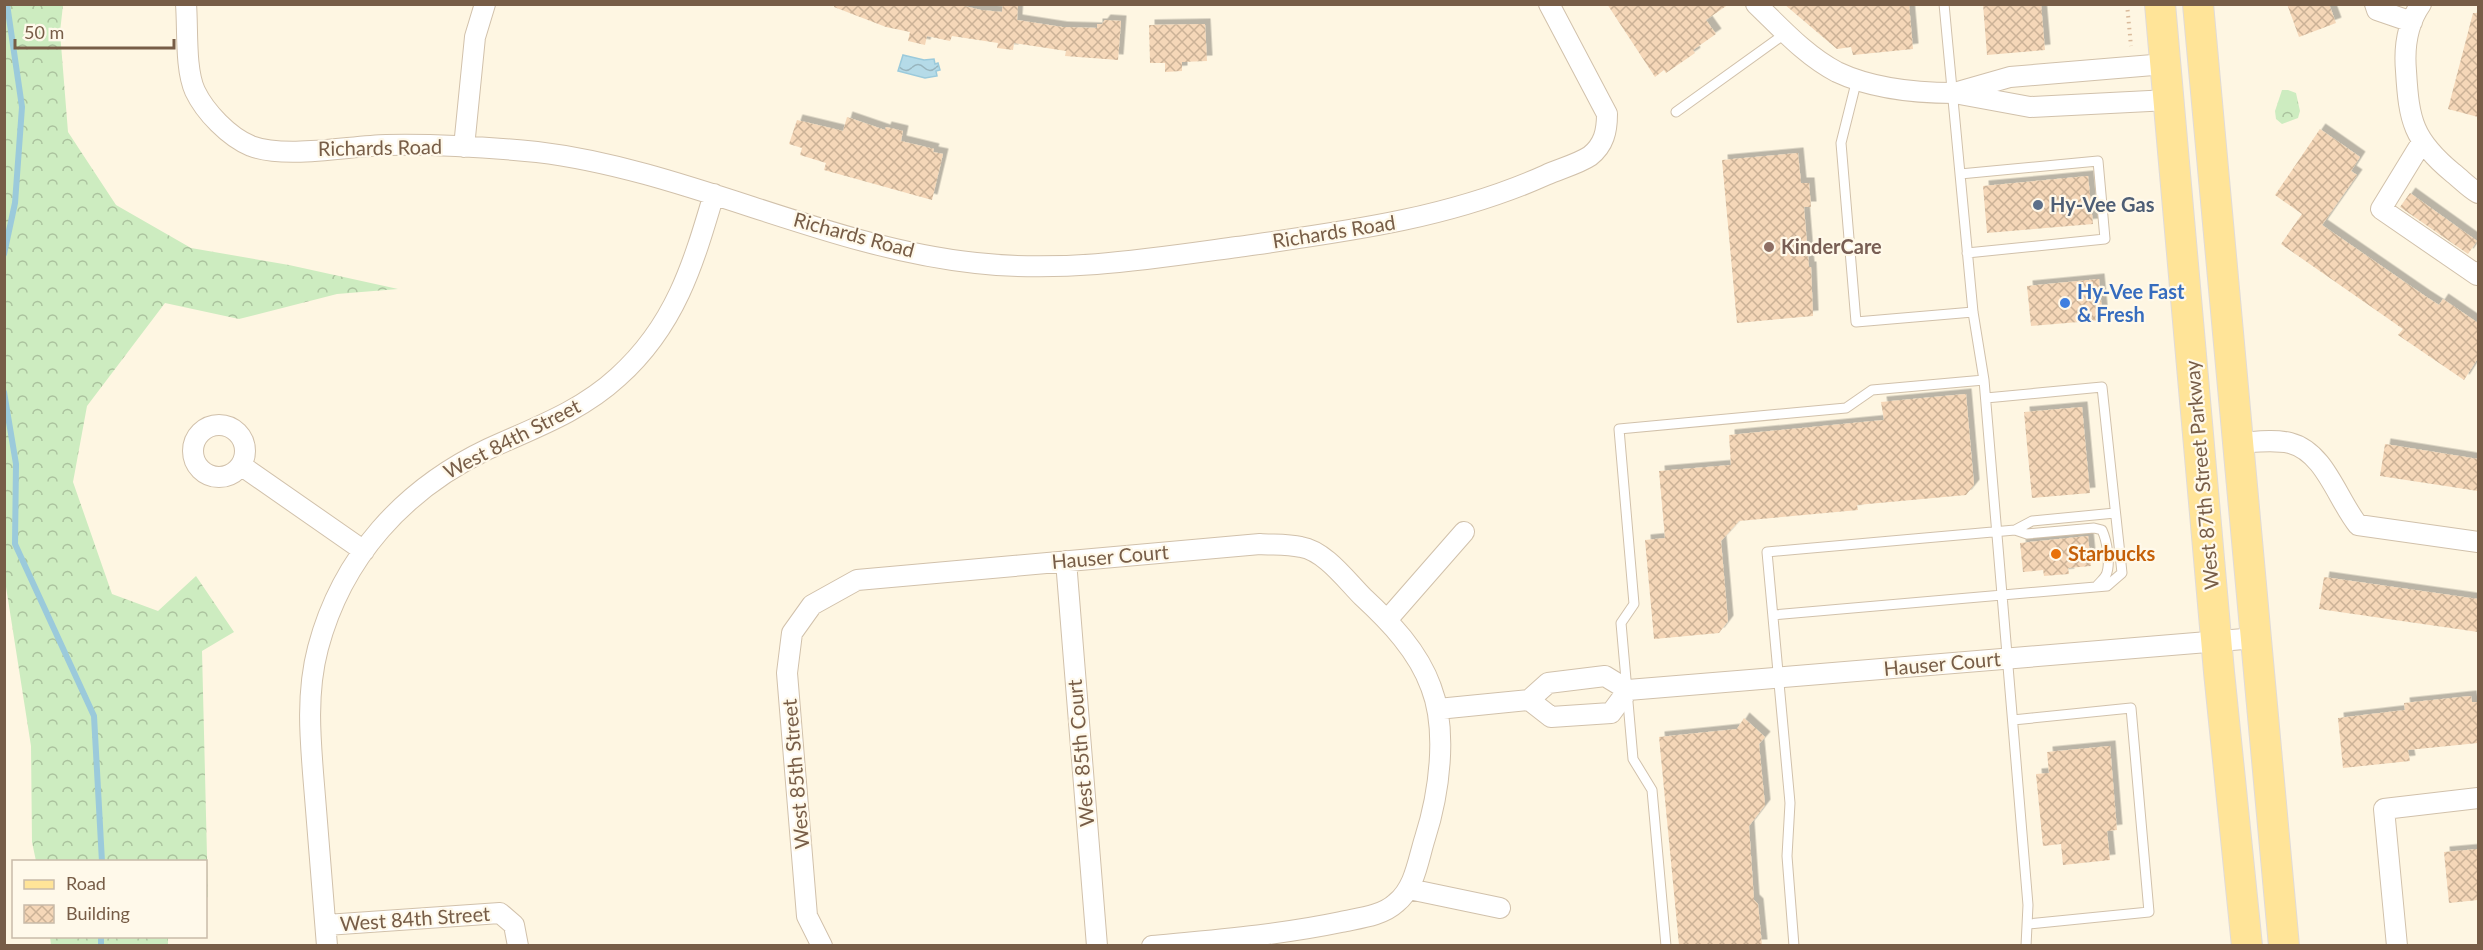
<svg xmlns="http://www.w3.org/2000/svg" width="2483" height="950" font-family="Lato,sans-serif">
<defs>
<pattern id="forest-crowns" width="20" height="18" patternUnits="userSpaceOnUse" patternTransform="scale(1.5)"><rect width="20" height="18" fill="#cdecc0"/><path d="M2 6a3 3 0 1 1 6 0M12 15a3 3 0 1 1 6 0" fill="none" stroke="#abc29e"/></pattern>
<pattern id="water-waves" width="16" height="10" patternUnits="userSpaceOnUse" patternTransform="scale(1.5)"><rect width="16" height="10" fill="#b5dbe8"/><path d="M0 5q4-4 8 0t8 0" fill="none" stroke="#98b5be"/></pattern>
<pattern id="building-cross-hatch" width="8" height="8" patternUnits="userSpaceOnUse" patternTransform="scale(1.5)"><rect width="8" height="8" fill="#f5d7b8"/><path d="M0 0l8 8M0 8l8-8" fill="none" stroke="#cbb297"/></pattern>
<filter id="shadow"><feDropShadow dx="5.5" dy="-5.5" stdDeviation="0" flood-color="#0004"/></filter>
</defs>
<rect width="100%" height="100%" fill="#fef6e2"/>
<path fill="url(#forest-crowns)" d="M 4,5 L 63,5 L 60,32 L 68,132 L 116,205 L 191,248 L 289,265 L 398,289 L 337,294 L 239,319 L 165,303 L 87,406 L 73,482 L 112,594 L 158,611 L 196,576 L 234,632 L 202,651 L 208,897 L 206,898 L 206,862 L 36,861 L 32,842 L 31,746 L 4,574 Z
M 2282,90 L 2288,90 L 2296,93 L 2300,111 L 2298,118 L 2282,124 L 2276,119 L 2275,111 Z
M 50,937 L 168,937 L 168,945 L 51,945 Z"/>
<path fill="url(#water-waves)" stroke="#9bcadb" stroke-width="1.5" d="M 903,55 L 924,60 L 934,59 L 935,64 L 938,63 L 940,70 L 936,71 L 937,76 L 925,78 L 898,71 Z"/>
<g fill="none" stroke-linecap="round" stroke-linejoin="round">
<path stroke="#9bcadb" stroke-width="6" d="M 4,254 L 15,203 L 22,107 L 7,4
M 4,392 L 16,464 L 15,544 L 94,716 L 102,862
M 101,946 L 101,936"/>
</g>
<path fill="url(#building-cross-hatch)" filter="url(#shadow)" d="M 835,4 L 956,4 L 981,10 L 1002,12 L 1003,4 L 1018,4 L 1017,20 L 1062,27 L 1097,28 L 1097,24 L 1102,24 L 1105,20 L 1121,21 L 1118,60 L 1065,56 L 1066,51 L 1014,43 L 1013,50 L 997,48 L 998,43 L 952,36 L 950,41 L 927,36 L 925,45 L 908,41 L 910,32 L 886,27 L 834,7 Z
M 1607,4 L 1729,4 L 1706,20 L 1716,34 L 1693,50 L 1695,53 L 1666,73 L 1664,70 L 1655,77 Z
M 1784,4 L 1909,4 L 1913,49 L 1853,55 L 1851,47 L 1837,49 Z
M 1983,4 L 2041,4 L 2045,50 L 1987,55 Z
M 2287,4 L 2329,4 L 2336,23 L 2299,37 Z
M 2473,13 L 2478,13 L 2478,117 L 2448,109 Z
M 1205,24 L 1207,61 L 1182,62 L 1182,71 L 1165,72 L 1165,63 L 1150,63 L 1149,25 Z
M 847,117 L 885,130 L 886,127 L 903,131 L 901,141 L 934,149 L 933,152 L 943,154 L 932,200 L 824,170 L 826,163 L 800,155 L 802,148 L 789,144 L 797,120 L 843,131 Z
M 2320,129 L 2360,157 L 2351,171 L 2357,175 L 2322,225 L 2425,296 L 2439,305 L 2443,299 L 2478,323 L 2478,358 L 2464,380 L 2398,335 L 2403,329 L 2281,244 L 2302,214 L 2275,195 Z
M 1798,153 L 1801,183 L 1809,183 L 1811,207 L 1804,207 L 1809,267 L 1811,267 L 1813,316 L 1737,323 L 1722,160 Z
M 2088,176 L 2093,224 L 1987,233 L 1983,186 Z
M 2410,193 L 2477,241 L 2468,254 L 2400,207 Z
M 2099,279 L 2103,320 L 2031,326 L 2027,286 Z
M 1966,394 L 1974,485 L 1966,495 L 1857,505 L 1858,510 L 1739,521 L 1721,541 L 1728,621 L 1719,633 L 1654,639 L 1645,540 L 1665,538 L 1659,471 L 1731,465 L 1729,435 L 1884,420 L 1881,402 Z
M 2082,407 L 2090,493 L 2032,498 L 2024,412 Z
M 2385,444 L 2478,459 L 2478,491 L 2380,476 Z
M 2088,536 L 2091,566 L 2068,568 L 2069,574 L 2044,576 L 2043,570 L 2023,572 L 2020,543 Z
M 2324,577 L 2478,599 L 2478,632 L 2319,609 Z
M 2471,696 L 2472,702 L 2478,702 L 2478,743 L 2408,750 L 2410,761 L 2343,768 L 2338,718 L 2405,710 L 2404,703 Z
M 1744,718 L 1765,737 L 1759,744 L 1765,805 L 1749,826 L 1754,900 L 1758,904 L 1762,945 L 1679,945 L 1659,737 L 1737,729 Z
M 2110,746 L 2117,830 L 2107,831 L 2110,860 L 2063,865 L 2061,844 L 2043,846 L 2036,774 L 2049,773 L 2047,752 Z
M 2478,849 L 2478,900 L 2449,903 L 2444,852 Z"/>
<g fill="none" stroke-linecap="round" stroke-linejoin="round">
<g stroke="#d1c1ab" stroke-width="11">
<path id="service" d="M 1944,4 L 1973,312 L 1984,380 L 2028,905 L 2026,946
M 1857,79 L 1841,143 L 1856,322 L 1973,312
M 1676,112 L 1786,33
M 1960,174 L 2098,161 L 2105,239 L 1967,253
M 2015,530 L 2027,534 L 2094,528 L 2102,530 C 2107,541 2111,564 2106,575 C 2104,579 2099,583 2096,587
M 1773,615 L 2107,586 L 2122,573 L 2102,387 L 1986,398
M 2013,720 L 2131,708 L 2149,912 L 2028,924
M 1666,946 L 1652,790 L 1633,759 L 1621,623 L 1634,604 L 1619,429 L 1846,408 L 1872,390 L 1984,380
M 1794,946 L 1787,856 L 1790,803 L 1767,552 L 2015,530 L 2032,521 L 2115,513"/>
</g>
<g stroke="#d1c1ab" stroke-width="22">
<path id="minor" d="M 186,4 C 188,29 185,69 195,91 C 205,112 229,137 251,146 C 286,159 348,146 386,145 C 436,144 487,147 537,152 C 687,170 825,247 976,263 C 1064,273 1150,259 1237,247 C 1343,232 1448,219 1546,175 C 1559,169 1578,164 1590,156 C 1604,145 1607,131 1607,114 L 1549,4
M 1756,4 C 1781,28 1806,56 1837,72 C 1873,89 1914,93 1954,93
M 2375,4 L 2377,10 L 2412,22
M 2421,4 C 2407,24 2404,48 2406,71 C 2409,121 2413,140 2453,173 C 2462,180 2468,187 2478,193
M 2165,64 L 2010,77 L 1954,93 L 2030,107 L 2169,100
M 2422,142 L 2381,209 L 2477,275 L 2478,272
M 464,147 L 475,37 L 485,4
M193 451a26 26 0 1 1 52 0a26 26 0 1 1-52 0Z
M 2238,443 C 2255,442 2273,439 2290,443 C 2325,452 2337,499 2358,525 L 2478,542
M 242,466 L 364,551
M 1066,561 L 1097,946
M 1387,620 L 1464,532
M 1529,700 L 1551,717 L 1611,713 L 1628,690
M 1438,709 L 1529,700 L 1548,683 L 1605,676 L 1628,690 L 2256,638
M 1409,889 L 1500,908
M 326,925 L 500,913 L 514,925 L 518,946
M 327,946 C 323,896 319,846 315,797 C 311,747 305,697 318,648 C 342,557 404,489 488,449 C 534,428 580,412 618,377 C 675,326 693,265 714,194
M 822,946 L 807,916 L 787,673 L 792,633 L 812,605 L 857,580 L 1260,544 C 1273,545 1287,544 1301,547 C 1325,551 1346,580 1363,597 C 1390,622 1418,651 1431,687 C 1448,731 1439,794 1425,838 C 1418,860 1415,888 1396,903 C 1382,916 1359,918 1341,922 C 1279,935 1215,940 1152,946
M 2397,946 L 2384,809 L 2478,798"/>
</g>
<g stroke="#e1dbd7" stroke-width="32">
<path id="primary" d="M 2160,4 L 2219,672 L 2247,946
M 2198,4 L 2284,946"/>
</g>
<path stroke="#daba9b" stroke-width="4" stroke-dasharray="1.5 4.5" stroke-linecap="butt" d="M 2127,4 L 2131,46"/>
<use href="#service" stroke="#fff" stroke-width="9"/>
<use href="#minor" stroke="#fff" stroke-width="20"/>
<use href="#primary" stroke="#ffe498" stroke-width="30"/>
</g>
<circle fill="#5c6f8a" stroke="#fff9ea" stroke-width="2" cx="2038" cy="205" r="6"/>
<circle fill="#8d6e63" stroke="#fff9ea" stroke-width="2" cx="1769" cy="247" r="6"/>
<circle fill="#3f7fe0" stroke="#fff9ea" stroke-width="2" cx="2065" cy="303" r="6"/>
<circle fill="#e8710a" stroke="#fff9ea" stroke-width="2" cx="2056" cy="554" r="6"/>
<g text-anchor="middle" stroke-width="4.5" stroke-linejoin="round" paint-order="stroke">
<g font-size="20" fill="#775d47" stroke="#fff9ea">
<text transform="translate(380 148) rotate(-1)" y="7">Richards Road</text>
<text transform="translate(1334 232) rotate(-9)" y="7">Richards Road</text>
<text transform="translate(854 235) rotate(15)" y="7">Richards Road</text>
<text transform="translate(512 439) rotate(-27)" y="7">West 84th Street</text>
<text transform="translate(2202 475) rotate(-95)" y="7">West 87th Street Parkway</text>
<text transform="translate(1110 557) rotate(-5)" y="7">Hauser Court</text>
<text transform="translate(1942 664) rotate(-5)" y="7">Hauser Court</text>
<text transform="translate(1081 753) rotate(-95)" y="7">West 85th Court</text>
<text transform="translate(796 774) rotate(-95)" y="7">West 85th Street</text>
<text transform="translate(415 919) rotate(-4)" y="7">West 84th Street</text>
</g>
<g font-size="20" font-weight="bold" fill="#4e5e75" stroke="#fff9ea" text-anchor="start">
<text x="2050" y="212">Hy-Vee Gas</text>
</g>
<g font-size="20" font-weight="bold" fill="#785e54" stroke="#fff9ea" text-anchor="start">
<text x="1781" y="254">KinderCare</text>
</g>
<g font-size="20" font-weight="bold" fill="#366cbe" stroke="#fff9ea" text-anchor="start">
<text x="2077" y="299">Hy-Vee Fast<tspan x="2077" dy="23">&amp; Fresh</tspan></text>
</g>
<g font-size="20" font-weight="bold" fill="#c56008" stroke="#fff9ea" text-anchor="start">
<text x="2068" y="561">Starbucks</text>
</g>
</g>
<rect width="2483" height="950" fill="none" stroke="#775d47" stroke-width="12"/>
<rect x="12" y="860" width="195" height="78" fill="#fff9ea" stroke="#c9bba9" stroke-width="1.5"/>
<rect x="24" y="880" width="30" height="9" fill="#ffe498" stroke="#c9bba9" stroke-width="1.5"/>
<text x="66" y="890" font-size="18" fill="#775d47">Road</text>
<rect x="24" y="905" width="30" height="18" fill="url(#building-cross-hatch)" stroke="#c9bba9" stroke-width="1.5"/>
<text x="66" y="920" font-size="18" fill="#775d47">Building</text>
<path d="M15 39v9h159v-9" fill="none" stroke="#775d47" stroke-width="3"/>
<text x="24" y="39" font-size="18" fill="#775d47" stroke="#fff9ea" stroke-width="4.5" paint-order="stroke">50 m</text>
</svg>
